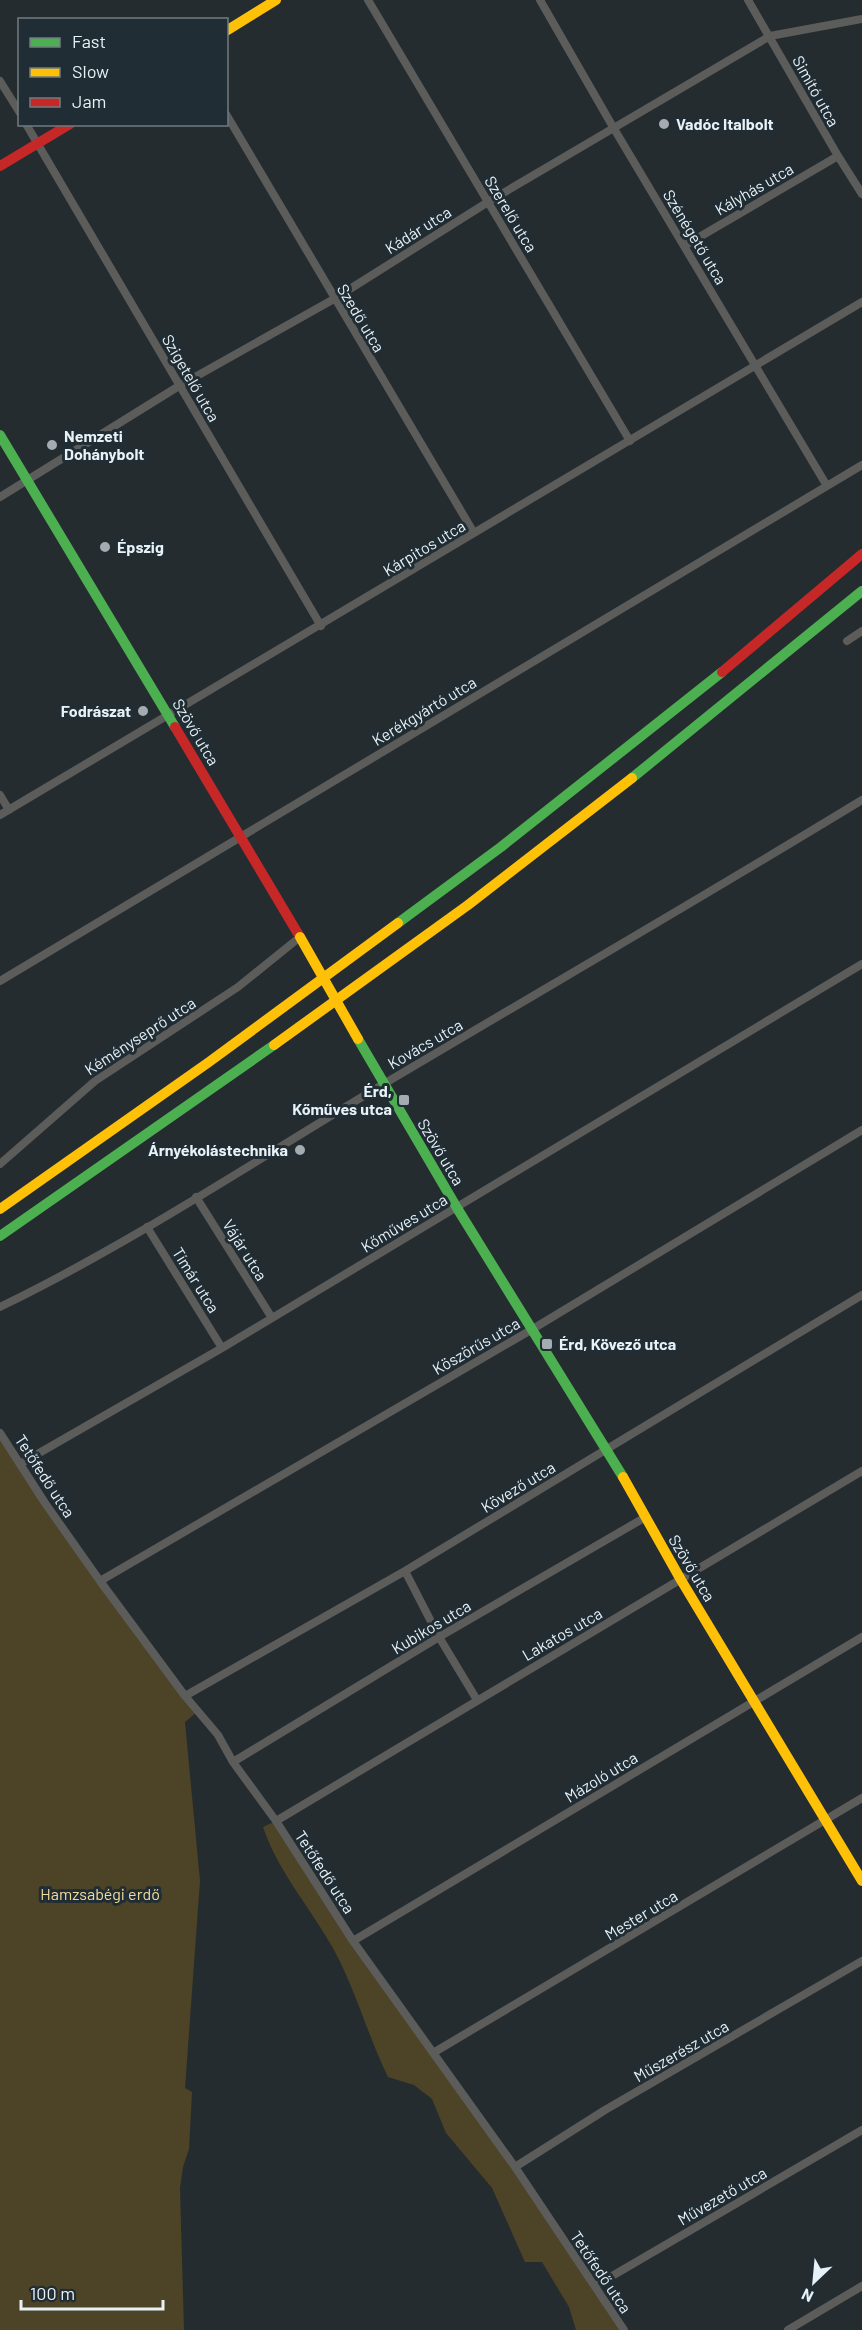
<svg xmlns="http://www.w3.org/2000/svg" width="862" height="2330" font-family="Barlow,sans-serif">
<rect width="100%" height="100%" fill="#252c2f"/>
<path fill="#4d4326" d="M 0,1433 L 20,1464 L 198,1711 L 185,1722 L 200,1881 L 185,2088 L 192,2092 L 189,2149 L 183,2167 L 180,2188 L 184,2330 L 0,2330 Z
M 276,1821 L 353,1941 L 624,2330 L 576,2330 L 569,2307 L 542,2262 L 525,2262 L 492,2188 L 446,2133 L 432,2099 L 414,2085 L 388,2077 C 368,2036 356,1991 334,1950 C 311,1908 278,1872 263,1827 Z"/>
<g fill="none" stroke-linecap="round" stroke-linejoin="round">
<path stroke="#5c5c5b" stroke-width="8" d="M 368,0 L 630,441
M 540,0 L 613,127 L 827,486
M 748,0 L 838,156 L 862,194
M 0,81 L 20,113
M 226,114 L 474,533
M 26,124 L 321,626
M 684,246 L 838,156
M 0,497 L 179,386 L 334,299 L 488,202 L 770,36 L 862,19
M 847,641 L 862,631
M 0,795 L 9,810
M 0,815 L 862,302
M 0,981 L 862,465
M 0,1164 L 95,1081 L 238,987 L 300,937
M 196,1197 L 272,1318
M 147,1227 L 222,1348
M 0,1307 C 132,1243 256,1160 382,1085 C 542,990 703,897 862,800
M 0,1433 L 45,1503 L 100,1581 L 185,1696 L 218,1735 L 233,1762 L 276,1821 L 353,1941 L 515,2167 L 624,2330
M 20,1464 L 222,1348 L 862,964
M 405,1571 L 439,1637 L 477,1700
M 100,1581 L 531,1330 L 862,1130
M 185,1696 L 405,1571 L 862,1295
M 233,1762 L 439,1637 L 644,1518
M 276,1821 C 471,1703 667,1589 862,1471
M 353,1941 L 862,1637
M 433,2053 L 862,1798
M 515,2167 L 605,2110 L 862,1961
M 595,2286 L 862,2130
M 788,2330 L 862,2286"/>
<path stroke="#4caf50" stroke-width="10" d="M 0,435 L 175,727
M 632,778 L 862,591
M 398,923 L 501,847 L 722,672
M 358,1039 L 457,1208 L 623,1477
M 0,1236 L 274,1045"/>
<path stroke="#ffc107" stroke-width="10" d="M 226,31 L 276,0
M 274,1045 L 468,905 L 632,778
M 0,1209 L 209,1062 L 398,923
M 623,1477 L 681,1580 L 862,1881"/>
<path stroke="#c62828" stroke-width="10" d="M 0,166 L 70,124
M 722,672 L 862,554
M 175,727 L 300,937"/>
<path stroke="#ffc107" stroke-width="10" d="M 300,937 L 358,1039"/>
</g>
<g fill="#a4acb0" stroke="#202d34" stroke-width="2">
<circle cx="664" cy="124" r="6"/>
<circle cx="52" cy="445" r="6"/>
<circle cx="105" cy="547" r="6"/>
<circle cx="143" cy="711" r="6"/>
<rect x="398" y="1094" width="12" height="12" rx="3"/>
<circle cx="300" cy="1150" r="6"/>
<rect x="541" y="1338" width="12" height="12" rx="3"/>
</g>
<g text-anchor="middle" stroke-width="6" stroke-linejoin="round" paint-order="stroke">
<g font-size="16" fill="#e8f1f5" stroke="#202d34">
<text transform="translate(816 91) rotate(61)" y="6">Simító utca</text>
<text transform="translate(754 189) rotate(-30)" y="6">Kályhás utca</text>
<text transform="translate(511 214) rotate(59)" y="6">Szerelő utca</text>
<text transform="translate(418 230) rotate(-32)" y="6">Kádár utca</text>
<text transform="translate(695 237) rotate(59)" y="6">Szénégető utca</text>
<text transform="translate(361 318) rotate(59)" y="6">Szedő utca</text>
<text transform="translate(191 378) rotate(60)" y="6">Szigetelő utca</text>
<text transform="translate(424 548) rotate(-31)" y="6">Kárpitos utca</text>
<text transform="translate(424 711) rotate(-31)" y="6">Kerékgyártó utca</text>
<text transform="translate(196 732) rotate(59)" y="6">Szövő utca</text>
<text transform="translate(140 1036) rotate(-33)" y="6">Kéményseprő utca</text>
<text transform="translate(425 1044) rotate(-30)" y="6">Kovács utca</text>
<text transform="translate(441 1152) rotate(59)" y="6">Szövő utca</text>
<text transform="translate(404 1223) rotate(-31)" y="6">Kőműves utca</text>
<text transform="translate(245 1250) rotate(58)" y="6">Vájár utca</text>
<text transform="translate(196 1280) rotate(58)" y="6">Tímár utca</text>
<text transform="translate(476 1346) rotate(-30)" y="6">Köszörűs utca</text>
<text transform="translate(45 1476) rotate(57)" y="6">Tetőfedő utca</text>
<text transform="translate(518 1487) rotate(-31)" y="6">Kövező utca</text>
<text transform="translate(692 1568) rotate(59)" y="6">Szövő utca</text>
<text transform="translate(431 1627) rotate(-31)" y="6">Kubikos utca</text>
<text transform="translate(562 1634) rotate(-30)" y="6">Lakatos utca</text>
<text transform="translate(601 1777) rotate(-31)" y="6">Mázoló utca</text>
<text transform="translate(325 1872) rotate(57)" y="6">Tetőfedő utca</text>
<text transform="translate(641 1915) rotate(-31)" y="6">Mester utca</text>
<text transform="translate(681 2051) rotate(-30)" y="6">Műszerész utca</text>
<text transform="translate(722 2196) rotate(-30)" y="6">Művezető utca</text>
<text transform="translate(601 2272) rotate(56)" y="6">Tetőfedő utca</text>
</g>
<g font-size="16" font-weight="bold" fill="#e8f1f5" stroke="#202d34" text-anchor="start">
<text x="676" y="130">Vadóc Italbolt</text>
<text x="64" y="442">Nemzeti<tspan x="64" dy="18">Dohánybolt</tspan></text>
<text x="117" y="553">Épszig</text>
<text x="131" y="717" text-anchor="end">Fodrászat</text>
<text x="392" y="1097" text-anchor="end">Érd,<tspan x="392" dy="18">Kőműves utca</tspan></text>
<text x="288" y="1156" text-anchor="end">Árnyékolástechnika</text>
<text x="559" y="1350">Érd, Kövező utca</text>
</g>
<g font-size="16" fill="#f3dc9b" stroke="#202d34">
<text x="100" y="1900">Hamzsabégi erdő</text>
</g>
</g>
<rect x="18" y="18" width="210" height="108" fill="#202d34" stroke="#707b81" stroke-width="1.5"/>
<rect x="30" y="38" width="30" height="9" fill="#4caf50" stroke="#707b81" stroke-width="1.5"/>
<text x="72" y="48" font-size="18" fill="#e8f1f5">Fast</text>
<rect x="30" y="68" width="30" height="9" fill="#ffc107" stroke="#707b81" stroke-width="1.5"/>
<text x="72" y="78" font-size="18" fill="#e8f1f5">Slow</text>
<rect x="30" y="98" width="30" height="9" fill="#c62828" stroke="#707b81" stroke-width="1.5"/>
<text x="72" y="108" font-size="18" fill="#e8f1f5">Jam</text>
<g transform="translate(814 2282) rotate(206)" stroke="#202d34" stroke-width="4.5" paint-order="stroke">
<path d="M0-4.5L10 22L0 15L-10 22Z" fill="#e8f1f5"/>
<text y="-9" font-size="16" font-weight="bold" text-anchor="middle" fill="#e8f1f5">N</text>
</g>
<path d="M21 2300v9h142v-9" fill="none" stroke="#e8f1f5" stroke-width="3"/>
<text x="30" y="2300" font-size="18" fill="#e8f1f5" stroke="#202d34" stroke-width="4.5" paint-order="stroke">100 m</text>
</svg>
